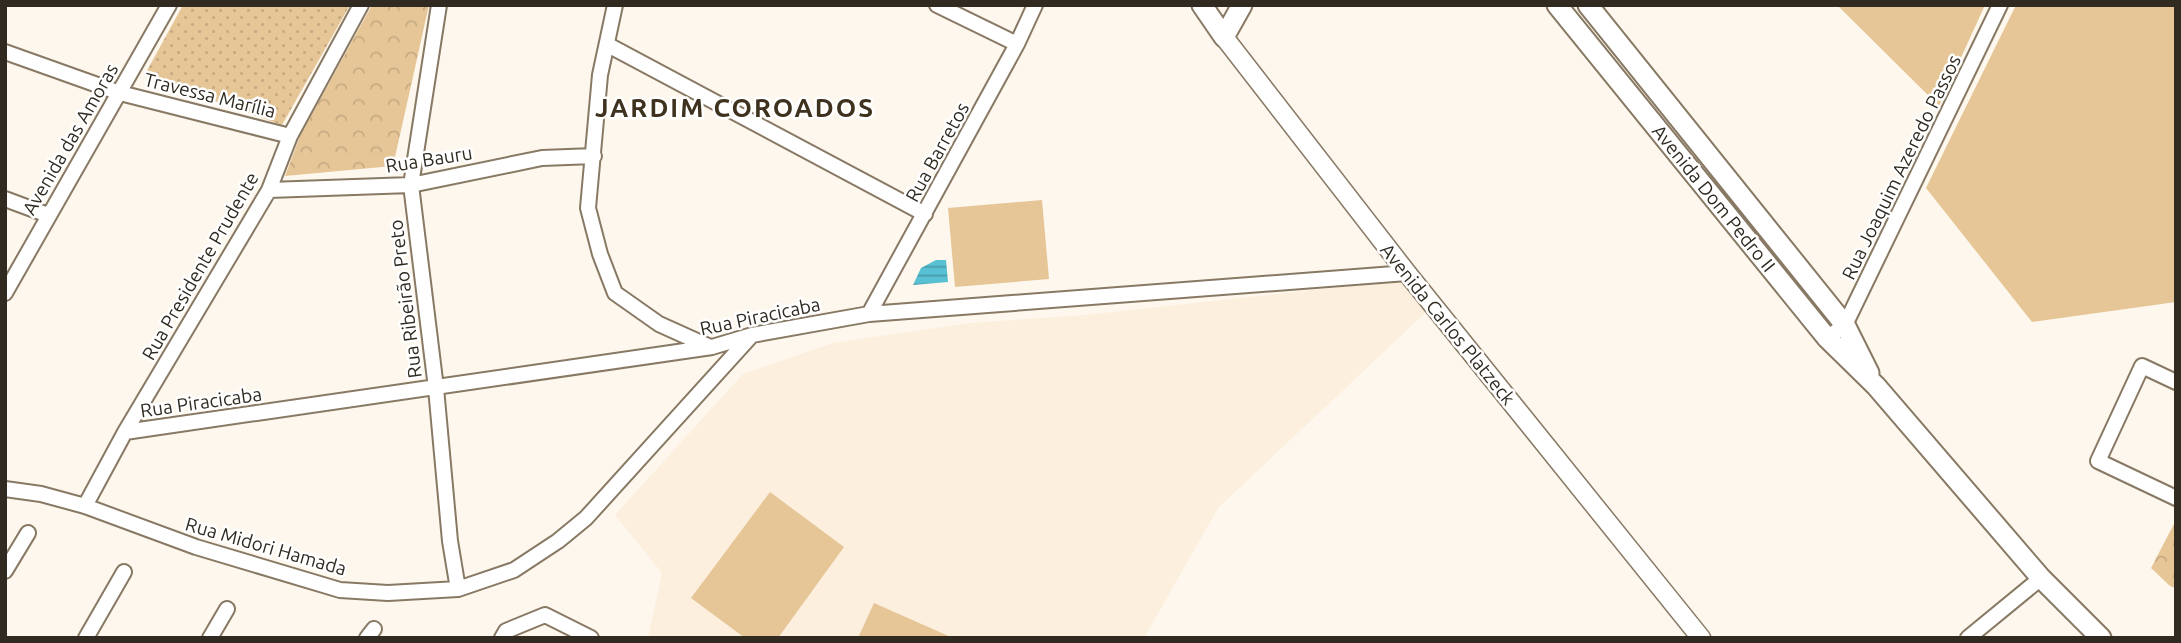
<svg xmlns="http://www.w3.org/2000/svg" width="2181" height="643" font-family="Ubuntu,sans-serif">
<defs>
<pattern id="grass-dots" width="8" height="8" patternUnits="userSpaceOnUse" patternTransform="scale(1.75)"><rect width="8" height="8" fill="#e6c697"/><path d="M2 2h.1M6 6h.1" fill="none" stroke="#c6aa82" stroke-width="1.8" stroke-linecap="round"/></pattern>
<pattern id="park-crowns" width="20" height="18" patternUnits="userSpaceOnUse" patternTransform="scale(1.75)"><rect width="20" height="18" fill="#e6c697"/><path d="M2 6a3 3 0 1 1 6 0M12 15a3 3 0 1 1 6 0" fill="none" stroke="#c6aa82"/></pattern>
<pattern id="water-rules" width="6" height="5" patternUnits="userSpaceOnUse" patternTransform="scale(1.75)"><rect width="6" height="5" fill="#57c0d2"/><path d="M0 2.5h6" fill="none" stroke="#489caa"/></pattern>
</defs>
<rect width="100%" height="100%" fill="#fef7ed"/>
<path fill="#fcefdd" d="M 1406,280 L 1425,313 L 1218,508 L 1144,638 L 648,638 L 662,573 L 615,515 L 743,374 L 833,343 L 970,323 L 1085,315 Z"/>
<path fill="url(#grass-dots)" d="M 183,5 L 350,5 L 282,125 L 144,76 Z"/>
<path fill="url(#park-crowns)" d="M 372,5 L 429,5 L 393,166 L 285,176 L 300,136 Z
M 2176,520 L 2176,588 L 2170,586 L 2151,568 Z"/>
<path fill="#e6c697" d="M 1837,5 L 1985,5 L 1939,106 Z
M 2016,5 L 2176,5 L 2176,302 L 2032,322 L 1926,188 Z
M 1042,200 L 1049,279 L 955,287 L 948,208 Z
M 770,492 L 844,547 L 778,638 L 745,638 L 691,598 Z
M 874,603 L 953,638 L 858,638 Z"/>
<path fill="url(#water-rules)" d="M 936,260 L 946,260 L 948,282 L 913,285 L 921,268 Z"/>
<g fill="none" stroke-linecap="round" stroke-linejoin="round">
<g stroke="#887964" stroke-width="18">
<path id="minor" d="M 439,5 L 411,185 L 436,388 L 450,541 L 458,589
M 615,5 L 600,75 L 588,208 L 600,254 L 615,293 L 659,324 L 710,347
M 937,5 L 1017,44
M 608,45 L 925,214
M 5,52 L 120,93 L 290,136
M 269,190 L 411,185 L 542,158 L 594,156
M 5,199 L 48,215
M 5,293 L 169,5
M 869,314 L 1017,44 L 1035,5
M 1827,338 L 1845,325 L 2000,5
M 2176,382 L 2142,366 L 2098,461 L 2176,498
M 125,432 L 712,347 L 752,335 L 869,314 L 1407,273
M 5,489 L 41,494 L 85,506 L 196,547 L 340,590 L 388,593 L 458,589 L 514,570 L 558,541 L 586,518 L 751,336
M 85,506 L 125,432 L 269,190 L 290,136 L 361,5
M 5,571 L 28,533
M 86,638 L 124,572
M 210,638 L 227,609
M 367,638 L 374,629
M 502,638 L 506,631 L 545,615 L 591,638
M 1968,638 L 2041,578"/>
</g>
<g stroke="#887964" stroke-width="21">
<path id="tertiary" d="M 1224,37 L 1407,273 L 1701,638"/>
</g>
<g stroke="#887964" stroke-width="23">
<path id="secondary" d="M 1202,5 L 1224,37 L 1242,5
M 1557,5 L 1827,338 L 1876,386 L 2041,578 L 2101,638
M 1588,5 L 1845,325 L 1869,373"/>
</g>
<use href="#minor" stroke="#fff" stroke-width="14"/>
<use href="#tertiary" stroke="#fff" stroke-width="18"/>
<use href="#secondary" stroke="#fff" stroke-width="19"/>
</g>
<g text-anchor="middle" stroke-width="5" stroke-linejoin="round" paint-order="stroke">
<g font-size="19" fill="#302a21" stroke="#fff">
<text transform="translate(210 95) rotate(14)" y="7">Travessa Marília</text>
<text transform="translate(70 139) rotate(-60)" y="7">Avenida das Amoras</text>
<text transform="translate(937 152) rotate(-61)" y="7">Rua Barretos</text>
<text transform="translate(429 159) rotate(-9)" y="7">Rua Bauru</text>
<text transform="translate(1901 167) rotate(-64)" y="7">Rua Joaquim Azeredo Passos</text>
<text transform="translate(1714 198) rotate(51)" y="7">Avenida Dom Pedro II</text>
<text transform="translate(200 266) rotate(-60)" y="7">Rua Presidente Prudente</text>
<text transform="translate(405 299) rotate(-97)" y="7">Rua Ribeirão Preto</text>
<text transform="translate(760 316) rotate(-12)" y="7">Rua Piracicaba</text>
<text transform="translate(1448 324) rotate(51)" y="7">Avenida Carlos Platzeck</text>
<text transform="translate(201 402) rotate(-8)" y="7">Rua Piracicaba</text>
<text transform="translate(266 546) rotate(16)" y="7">Rua Midori Hamada</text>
</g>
<g font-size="26" font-weight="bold" letter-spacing="2" fill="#3e311e" stroke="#fff">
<text x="735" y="117">JARDIM COROADOS</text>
</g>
</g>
<rect width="2181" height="643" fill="none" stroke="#302a21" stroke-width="14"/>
</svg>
